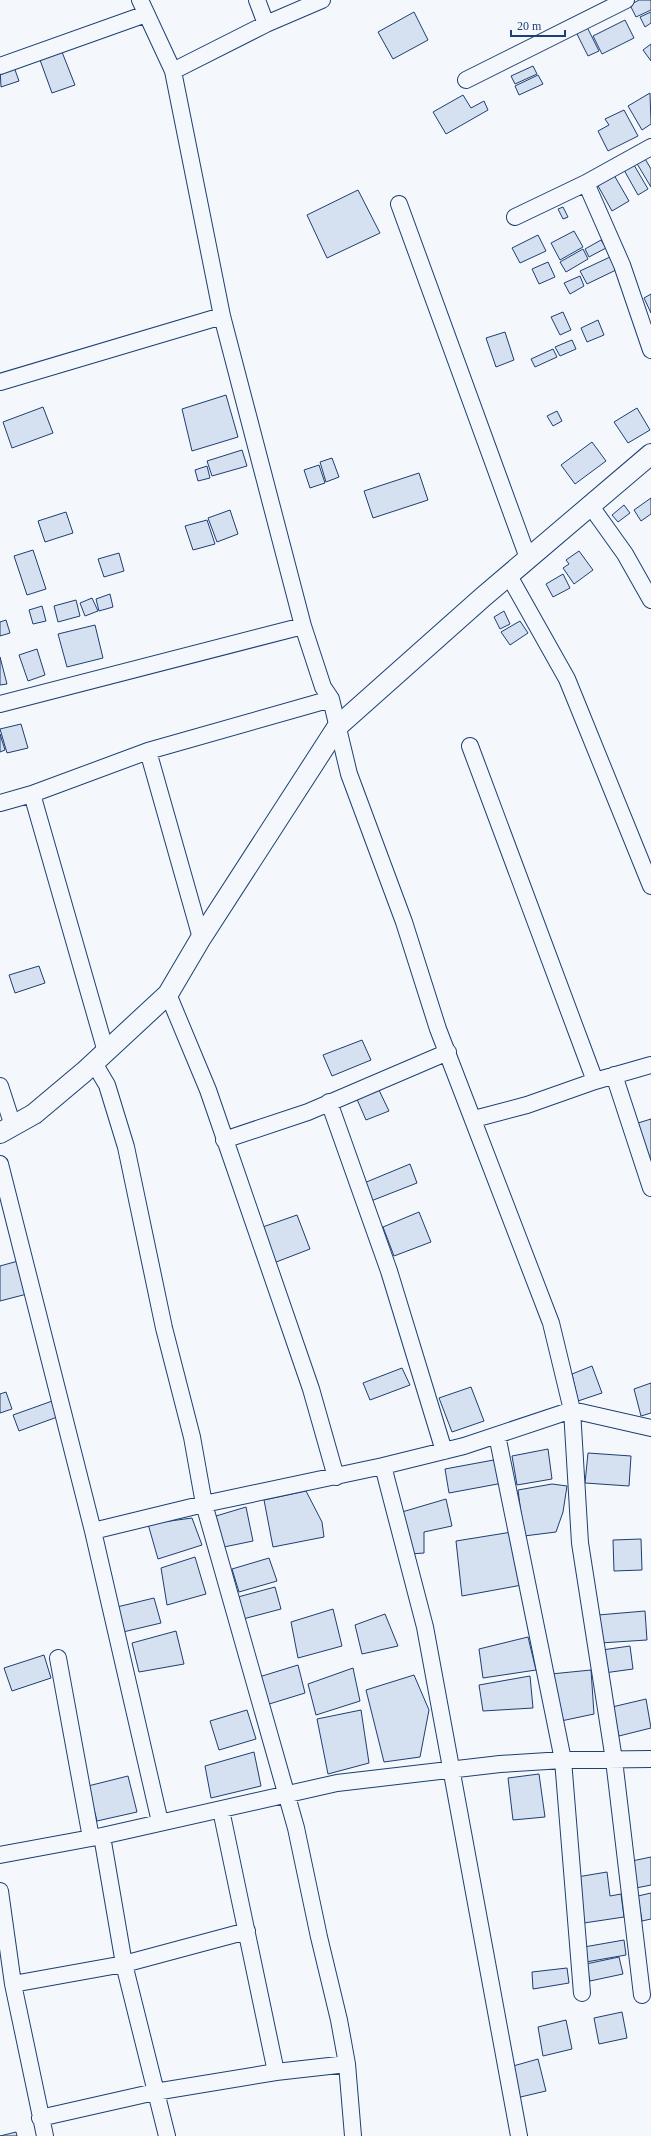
<svg xmlns="http://www.w3.org/2000/svg" width="651" height="2136" font-family="'Times New Roman',serif">
<rect width="100%" height="100%" fill="#f4f7fb"/>
<path fill="#d5e0f0" stroke="#1d3f73" d="M 639,0 L 651,0 L 651,10 L 636,17 L 630,5 Z
M 414,12 L 428,40 L 393,59 L 378,32 Z
M 651,12 L 651,23 L 645,27 L 640,17 Z
M 625,20 L 634,38 L 602,54 L 593,36 Z
M 587,27 L 599,51 L 588,56 L 576,32 Z
M 651,44 L 651,61 L 643,50 Z
M 62,52 L 75,85 L 52,93 L 40,60 Z
M 533,66 L 537,74 L 515,84 L 511,76 Z
M 14,67 L 19,81 L 1,87 L 0,68 Z
M 538,75 L 543,84 L 519,95 L 515,86 Z
M 650,93 L 651,124 L 642,130 L 628,106 Z
M 463,95 L 471,108 L 484,101 L 488,110 L 446,134 L 433,112 Z
M 624,110 L 638,136 L 608,151 L 598,131 L 609,125 L 605,119 Z
M 644,157 L 651,169 L 651,187 L 636,162 Z
M 634,165 L 648,189 L 638,195 L 624,170 Z
M 614,175 L 629,201 L 612,211 L 597,184 Z
M 358,190 L 380,233 L 327,258 L 307,215 Z
M 563,207 L 568,217 L 563,219 L 558,209 Z
M 574,231 L 583,247 L 560,260 L 551,243 Z
M 538,235 L 546,251 L 520,263 L 512,248 Z
M 601,240 L 606,248 L 589,257 L 585,249 Z
M 583,249 L 588,259 L 566,272 L 560,262 Z
M 610,257 L 616,270 L 587,284 L 580,271 Z
M 548,262 L 555,277 L 539,284 L 532,269 Z
M 580,276 L 584,286 L 570,294 L 564,283 Z
M 651,294 L 651,313 L 644,298 Z
M 563,312 L 571,330 L 560,335 L 551,317 Z
M 598,320 L 604,335 L 587,342 L 581,328 Z
M 505,332 L 514,360 L 496,367 L 486,338 Z
M 572,340 L 576,349 L 560,356 L 555,347 Z
M 553,349 L 557,357 L 535,367 L 531,359 Z
M 226,395 L 238,437 L 192,451 L 182,409 Z
M 43,407 L 53,433 L 12,448 L 3,422 Z
M 637,408 L 650,430 L 628,443 L 614,422 Z
M 557,411 L 562,421 L 553,426 L 547,416 Z
M 592,442 L 606,461 L 575,484 L 561,465 Z
M 242,450 L 247,466 L 212,476 L 207,461 Z
M 332,458 L 339,477 L 326,482 L 320,462 Z
M 319,465 L 325,483 L 310,488 L 304,470 Z
M 207,466 L 210,478 L 198,481 L 195,470 Z
M 419,473 L 428,500 L 373,518 L 364,491 Z
M 651,498 L 651,514 L 641,521 L 634,510 Z
M 624,505 L 630,513 L 618,522 L 612,515 Z
M 230,510 L 238,534 L 217,542 L 208,518 Z
M 66,512 L 73,533 L 45,542 L 38,521 Z
M 207,520 L 215,544 L 193,550 L 185,526 Z
M 33,550 L 46,589 L 27,595 L 14,556 Z
M 579,551 L 593,570 L 574,584 L 563,568 L 569,564 L 566,560 Z
M 119,553 L 124,571 L 104,577 L 98,559 Z
M 563,574 L 570,588 L 553,597 L 546,584 Z
M 110,594 L 113,607 L 99,611 L 96,599 Z
M 92,598 L 98,611 L 85,616 L 80,603 Z
M 76,600 L 80,616 L 58,622 L 54,606 Z
M 42,606 L 46,621 L 33,624 L 29,610 Z
M 504,611 L 510,624 L 500,629 L 494,617 Z
M 6,620 L 10,633 L 0,636 L 0,622 Z
M 520,621 L 528,633 L 510,645 L 501,632 Z
M 95,625 L 103,658 L 67,667 L 58,634 Z
M 37,649 L 45,675 L 28,681 L 19,655 Z
M 0,657 L 7,684 L 0,685 Z
M 21,724 L 28,748 L 7,753 L 0,729 Z
M 0,734 L 5,750 L 0,752 Z
M 39,966 L 45,983 L 15,993 L 9,975 Z
M 362,1040 L 371,1060 L 332,1076 L 323,1055 Z
M 378,1088 L 389,1111 L 366,1120 L 356,1097 Z
M 651,1119 L 651,1162 L 650,1163 L 638,1123 Z
M 410,1164 L 417,1183 L 371,1201 L 364,1183 Z
M 419,1212 L 431,1242 L 394,1256 L 383,1227 Z
M 297,1215 L 310,1249 L 271,1264 L 257,1229 Z
M 18,1261 L 27,1294 L 0,1301 L 0,1266 Z
M 592,1366 L 602,1393 L 578,1401 L 572,1374 Z
M 402,1368 L 410,1385 L 370,1400 L 363,1383 Z
M 651,1383 L 651,1413 L 641,1416 L 634,1389 Z
M 471,1387 L 484,1421 L 452,1432 L 439,1398 Z
M 6,1392 L 12,1409 L 0,1413 L 0,1394 Z
M 55,1400 L 60,1416 L 19,1431 L 13,1415 Z
M 548,1449 L 552,1479 L 517,1485 L 512,1456 Z
M 588,1453 L 631,1456 L 629,1486 L 585,1483 Z
M 499,1459 L 503,1483 L 449,1493 L 445,1469 Z
M 552,1484 L 567,1486 L 563,1512 L 556,1532 L 524,1536 L 518,1490 Z
M 306,1491 L 322,1522 L 324,1537 L 273,1547 L 264,1500 Z
M 446,1499 L 452,1526 L 424,1532 L 424,1553 L 410,1554 L 402,1512 Z
M 246,1507 L 253,1541 L 224,1547 L 216,1516 Z
M 192,1518 L 202,1545 L 158,1559 L 148,1524 Z
M 512,1532 L 522,1585 L 462,1596 L 456,1541 Z
M 641,1539 L 642,1570 L 614,1571 L 613,1540 Z
M 195,1557 L 206,1594 L 167,1605 L 161,1568 Z
M 269,1558 L 277,1581 L 239,1592 L 232,1569 Z
M 275,1587 L 281,1609 L 243,1619 L 238,1597 Z
M 154,1598 L 161,1623 L 123,1632 L 117,1607 Z
M 333,1609 L 342,1646 L 298,1658 L 291,1622 Z
M 645,1611 L 647,1640 L 600,1643 L 598,1615 Z
M 385,1614 L 398,1646 L 362,1654 L 355,1625 Z
M 176,1631 L 184,1664 L 139,1672 L 132,1643 Z
M 528,1637 L 536,1670 L 483,1678 L 479,1649 Z
M 630,1646 L 633,1669 L 604,1673 L 602,1650 Z
M 44,1655 L 51,1678 L 12,1691 L 4,1668 Z
M 298,1665 L 305,1693 L 266,1705 L 259,1677 Z
M 353,1668 L 360,1701 L 316,1715 L 308,1684 Z
M 591,1670 L 594,1714 L 561,1721 L 551,1674 Z
M 414,1675 L 429,1710 L 420,1757 L 384,1762 L 366,1690 Z
M 530,1676 L 533,1708 L 483,1711 L 479,1685 Z
M 646,1699 L 651,1728 L 619,1736 L 612,1707 Z
M 247,1710 L 256,1739 L 219,1750 L 210,1721 Z
M 361,1710 L 369,1763 L 328,1774 L 317,1719 Z
M 254,1752 L 261,1786 L 211,1798 L 205,1766 Z
M 539,1774 L 545,1817 L 513,1820 L 508,1778 Z
M 128,1776 L 137,1812 L 97,1821 L 88,1786 Z
M 651,1857 L 651,1885 L 636,1888 L 632,1861 Z
M 607,1872 L 610,1896 L 621,1894 L 624,1917 L 584,1923 L 577,1877 Z
M 651,1893 L 651,1919 L 642,1921 L 638,1896 Z
M 624,1940 L 626,1955 L 586,1962 L 584,1947 Z
M 619,1957 L 623,1974 L 590,1981 L 586,1964 Z
M 567,1968 L 569,1983 L 533,1989 L 532,1972 Z
M 622,2012 L 627,2038 L 599,2044 L 594,2018 Z
M 566,2020 L 572,2049 L 543,2056 L 538,2027 Z
M 538,2059 L 546,2091 L 512,2099 L 506,2068 Z
M 16,2132 L 17,2136 L 0,2136 Z"/>
<g fill="none" stroke-linecap="round" stroke-linejoin="round">
<g stroke="#1d3f73" stroke-width="18">
<path id="minor" d="M 140,0 L 173,71 L 222,316 L 303,626
M 257,0 L 266,24
M 0,66 L 146,14
M 173,71 L 266,24 L 322,0
M 466,80 L 626,0
M 586,183 L 622,265 L 651,350
M 399,204 L 528,558
M 515,217 L 586,183 L 651,147
M 0,382 L 222,316
M 590,505 L 625,554 L 651,600
M 509,576 L 567,679 L 651,886
M 0,704 L 303,626 L 323,687 L 331,699 L 349,774 L 404,922 L 438,1029 L 551,1323 L 572,1410 L 651,1428
M 470,746 L 595,1081
M 148,751 L 201,938
M 32,794 L 106,1052
M 0,803 L 32,794 L 148,751 L 331,699
M 168,994 L 208,1090 L 311,1389 L 336,1477
M 94,1063 L 107,1085 L 126,1147 L 164,1328 L 192,1437 L 204,1504 L 383,1466 L 425,1627 L 519,2136
M 614,1075 L 651,1188
M 0,1086 L 13,1126
M 329,1102 L 389,1271 L 444,1451
M 474,1119 L 527,1105 L 595,1081 L 651,1065
M 224,1140 L 308,1112 L 448,1052
M 0,1164 L 93,1531 L 160,1822
M 497,1435 L 563,1760 L 582,1993
M 383,1466 L 464,1446 L 572,1410 L 580,1543 L 614,1760 L 642,1995
M 93,1531 L 204,1504 L 296,1828 L 319,1937 L 339,2020 L 347,2064 L 353,2136
M 58,1658 L 91,1838
M 221,1810 L 276,2072
M 102,1836 L 124,1964 L 167,2136
M 0,1855 L 102,1836 L 337,1783 L 500,1764 L 563,1760 L 651,1759
M 0,1891 L 13,1984 L 45,2136
M 13,1984 L 124,1964 L 247,1931
M 40,2118 L 155,2092 L 276,2072 L 347,2064"/>
</g>
<g stroke="#1d3f73" stroke-width="22">
<path id="tertiary" d="M 0,1133 L 34,1114 L 84,1072 L 168,994 L 201,938 L 338,726 L 483,597 L 651,454"/>
</g>
<use href="#minor" stroke="#f4f7fb" stroke-width="16"/>
<use href="#tertiary" stroke="#f4f7fb" stroke-width="20"/>
</g>
<path d="M511 30v6h54v-6" fill="none" stroke="#1d3f73" stroke-width="2"/>
<text x="517" y="30" font-size="12" fill="#1d3f73" stroke="#f4f7fb" stroke-width="3" paint-order="stroke">20 m</text>
</svg>
